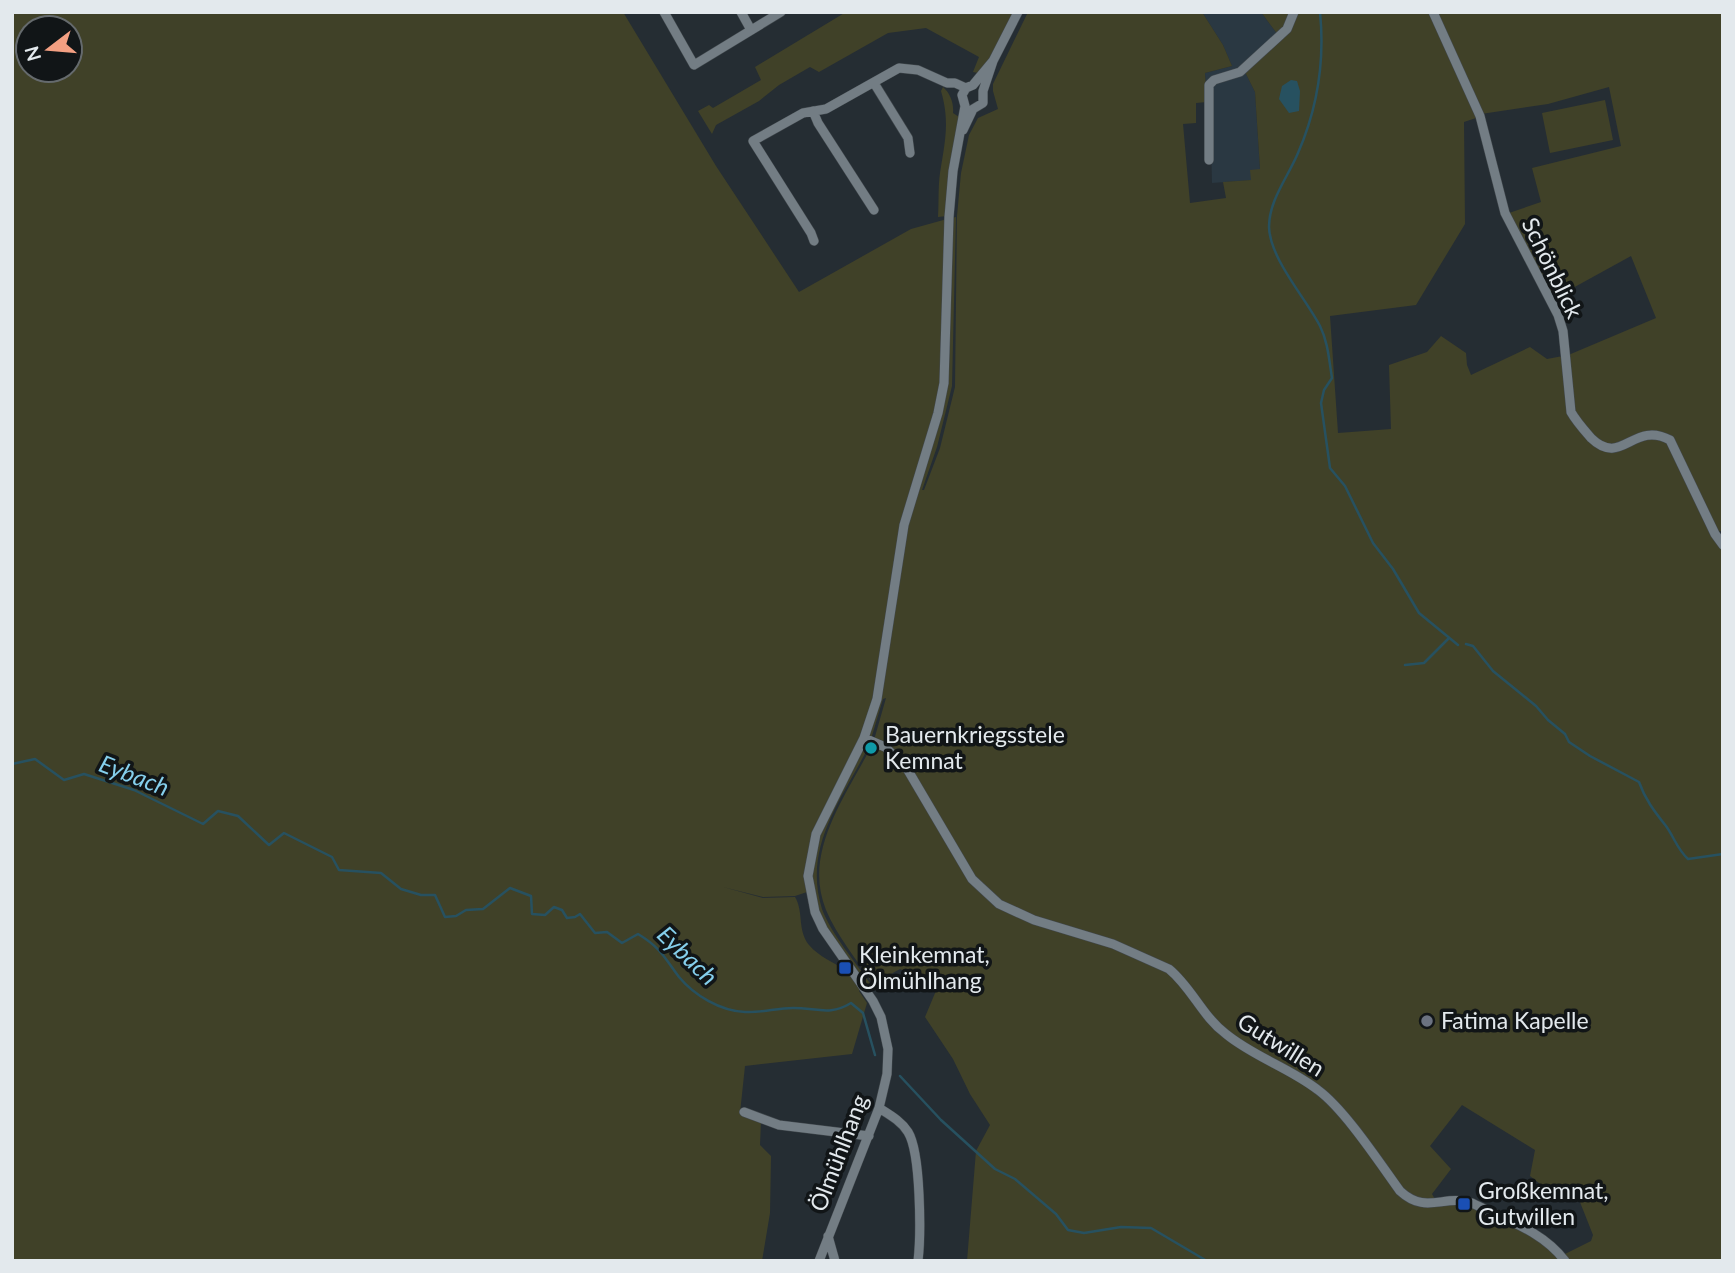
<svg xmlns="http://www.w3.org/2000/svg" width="1735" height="1273" font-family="Lato,sans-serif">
<rect width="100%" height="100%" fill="#252d33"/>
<path fill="#2a3842" d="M 1202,12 L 1261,12 L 1278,35 L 1243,68 L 1255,92 L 1260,169 L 1252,180 L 1212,183 L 1210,102 L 1207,102 L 1205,73 L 1232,66 L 1223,45 Z"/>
<path fill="#404128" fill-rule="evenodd" d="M 12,12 L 623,12 L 716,166 L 799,292 L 911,229 L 947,219 L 942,382 L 936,412 L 901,524 L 872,702 L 861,738 L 813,833 L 805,875 L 807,892 L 795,896 L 763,897 L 723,887 L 763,898 L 795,897 C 804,912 797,930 809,945 C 819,957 834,962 846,971 C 852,975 856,983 861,989 L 859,991 L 867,1003 L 852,1054 L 745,1066 L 740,1113 L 761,1121 L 760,1145 L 771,1156 L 770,1213 L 762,1261 L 12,1261 ZM 28,28 L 70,28 L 70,70 L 28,70 Z
M 846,12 L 1016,12 L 987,62 L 978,73 L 973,72 L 979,57 L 926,28 L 888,33 L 819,72 L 810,67 L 779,85 L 759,101 L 716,125 L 712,134 L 698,111 L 709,105 L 713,108 L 761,80 L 755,67 Z
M 1028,12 L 1202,12 L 1223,45 L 1232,66 L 1205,73 L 1207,102 L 1196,103 L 1196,123 L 1183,124 L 1190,203 L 1226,198 L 1223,182 L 1251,180 L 1250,170 L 1260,169 L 1255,92 L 1244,70 L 1278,35 L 1261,12 L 1431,12 L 1479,117 L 1464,122 L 1465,224 L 1416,305 L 1330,316 L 1338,433 L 1391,429 L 1389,365 L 1427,352 L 1441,336 L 1466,353 L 1467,365 L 1471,375 L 1530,347 L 1547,359 L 1563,356 L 1570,412 L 1601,448 L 1641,437 L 1669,441 L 1723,547 L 1723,1261 L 1568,1261 L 1563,1255 L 1591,1241 L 1593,1235 L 1576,1192 L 1549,1191 L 1530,1176 L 1535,1150 L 1462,1105 L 1430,1146 L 1451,1169 L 1432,1194 L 1436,1201 L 1470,1208 L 1472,1205 L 1534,1236 L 1563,1261 L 967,1261 L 976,1151 L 990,1125 L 970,1094 L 953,1059 L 925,1017 L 938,986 L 900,969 L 873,984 C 857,960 837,936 826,910 C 802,851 847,795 873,743 C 910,762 949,841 973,878 L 907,766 L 874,740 L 886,698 L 883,699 L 871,739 L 867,737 L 908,526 L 941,413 L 952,218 L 956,217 L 952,386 L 937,447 L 922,490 L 924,490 L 940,448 L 955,387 L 957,216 L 961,173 L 969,135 L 978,118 L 998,109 L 993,91 L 993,84 Z
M 1434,12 L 1723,12 L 1723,530 L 1716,533 L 1663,434 L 1620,446 L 1602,446 L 1575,418 L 1566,356 L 1656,318 L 1631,256 L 1551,300 L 1506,214 L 1541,202 L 1532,168 L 1621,146 L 1609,87 L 1548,104 L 1481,114 Z
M 943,87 C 950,93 954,103 953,113 L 959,117 L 947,216 L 938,217 C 939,202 938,187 940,173 C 945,141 950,122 941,91 Z
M 1605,100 L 1613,140 L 1550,153 L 1542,113 Z
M 866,740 L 871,742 C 844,797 802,845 822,909 C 831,934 857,964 872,986 L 871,991 C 854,967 828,937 818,910 C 798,850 840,792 866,740 Z"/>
<path fill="#275160" d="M 1291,80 L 1297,81 L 1300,91 L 1299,111 L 1289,113 L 1279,99 L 1282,86 Z"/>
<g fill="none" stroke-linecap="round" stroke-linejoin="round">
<path stroke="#275160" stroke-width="2.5" d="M 1320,12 C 1325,62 1318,107 1298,153 C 1288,177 1269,200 1269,227 C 1270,259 1305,297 1320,326 C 1328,342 1329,360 1332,378 L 1324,390 L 1321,403 L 1330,468 L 1345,486 L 1373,543 L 1393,569 L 1419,613 L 1458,645
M 1466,644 L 1473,646 L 1493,671 L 1536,706 L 1548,720 L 1565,734 L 1569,742 L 1590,756 L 1639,782 C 1645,799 1654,811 1666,826 C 1674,837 1677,849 1688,859 L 1723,854
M 1405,665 L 1424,663 L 1448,639
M 12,764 L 35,759 L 64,780 L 84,774 L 134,790 L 203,824 L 218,811 L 238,816 L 269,845 L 284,833 L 332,857 L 339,870 L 381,873 L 401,889 L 421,895 L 435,895 L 445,917 L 456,916 L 466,910 L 483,909 L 510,888 L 531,896 L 532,914 L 545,915 L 554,907 L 562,910 L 567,918 L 575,917 L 580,914 L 595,933 L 607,932 L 622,943 L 638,934 C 661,948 664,957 679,977 C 694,995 720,1011 745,1012 C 761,1013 777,1008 793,1008 C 817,1008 830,1016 851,1003 L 863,1013 L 875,1055
M 900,1076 L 941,1120 L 995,1169 L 1015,1179 L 1056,1214 L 1068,1230 L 1084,1233 L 1121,1227 L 1151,1228 L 1207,1261"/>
<g stroke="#41484d" stroke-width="10">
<path id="minor" d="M 664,12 L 694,65 L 781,12
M 741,12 L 751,30
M 1433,12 L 1480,116 L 1505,213 L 1558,315 L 1563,331 L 1571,412 C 1576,421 1584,430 1591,438 C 1622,468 1633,420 1670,440 L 1715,534 L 1723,545
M 874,83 L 908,138 L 910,153
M 813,111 L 818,123 L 874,210
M 963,130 L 973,109 L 983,103 L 983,91 L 993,61 L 1018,12
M 1209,160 L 1209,85 L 1214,80 L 1240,72 L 1287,29 L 1294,12
M 814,241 L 811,233 L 753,141 L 803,113 L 826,109 L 899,68 L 918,70 L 947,83 L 955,83 L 966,88
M 864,738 L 885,747 L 906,767 L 972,879 L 999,904 L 1034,920 L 1113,944 L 1169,969 C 1192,988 1202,1016 1226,1034 C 1254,1057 1290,1068 1318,1090 C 1345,1110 1379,1162 1400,1191 C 1426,1215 1443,1194 1472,1203 C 1504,1219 1543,1231 1565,1261
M 879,1108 C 890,1115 901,1121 908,1132 C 921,1153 921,1235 918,1261
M 744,1112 L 779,1125 L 869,1136
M 828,1236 L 835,1261
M 819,1261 L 879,1108 L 887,1074 L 888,1049 L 881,1017 L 873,1001 L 823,929 L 815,912 L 808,876 L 816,834 L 864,738 L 877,699 L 904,525 L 938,413 L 944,383 L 949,217 L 953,171 L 965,106 L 962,95 L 966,88 L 973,85 L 993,61"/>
</g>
<use href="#minor" stroke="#737d84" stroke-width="9"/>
</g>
<circle fill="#0f9aa8" stroke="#111517" stroke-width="2.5" cx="871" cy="748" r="7"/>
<g fill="#1a4fb4" stroke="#111517" stroke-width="2.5">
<rect x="838" y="961" width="14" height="14" rx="3.5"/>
<rect x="1457" y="1197" width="14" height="14" rx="3.5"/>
</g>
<circle fill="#6b7280" stroke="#111517" stroke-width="2.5" cx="1427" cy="1021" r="7"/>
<g text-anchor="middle" stroke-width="7" stroke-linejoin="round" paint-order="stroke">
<g font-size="23" fill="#e3e9ed" stroke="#111517">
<text transform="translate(1552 268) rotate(64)" y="8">Schönblick</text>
<text transform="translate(1281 1045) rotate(32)" y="8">Gutwillen</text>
<text transform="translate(839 1153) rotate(-69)" y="8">Ölmühlhang</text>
</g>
<g font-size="23" fill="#e3e9ed" stroke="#111517" text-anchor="start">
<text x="885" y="743">Bauernkriegsstele<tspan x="885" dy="26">Kemnat</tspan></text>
<text x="859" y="963">Kleinkemnat,<tspan x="859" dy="26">Ölmühlhang</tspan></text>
<text x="1441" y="1029">Fatima Kapelle</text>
<text x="1478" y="1199">Großkemnat,<tspan x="1478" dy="26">Gutwillen</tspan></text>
</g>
<g font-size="24" font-style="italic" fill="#85cfec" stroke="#111517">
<text transform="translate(134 776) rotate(21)" y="8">Eybach</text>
<text transform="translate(687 956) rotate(44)" y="8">Eybach</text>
</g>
</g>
<rect width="1735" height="1273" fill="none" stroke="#e3e9ed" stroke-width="28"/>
<g transform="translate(49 49) rotate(254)"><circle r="33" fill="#111517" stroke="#656a6d" stroke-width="2"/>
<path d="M0-5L12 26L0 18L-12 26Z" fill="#f39f82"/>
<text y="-10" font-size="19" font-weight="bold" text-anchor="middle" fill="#e3e9ed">N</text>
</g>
</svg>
